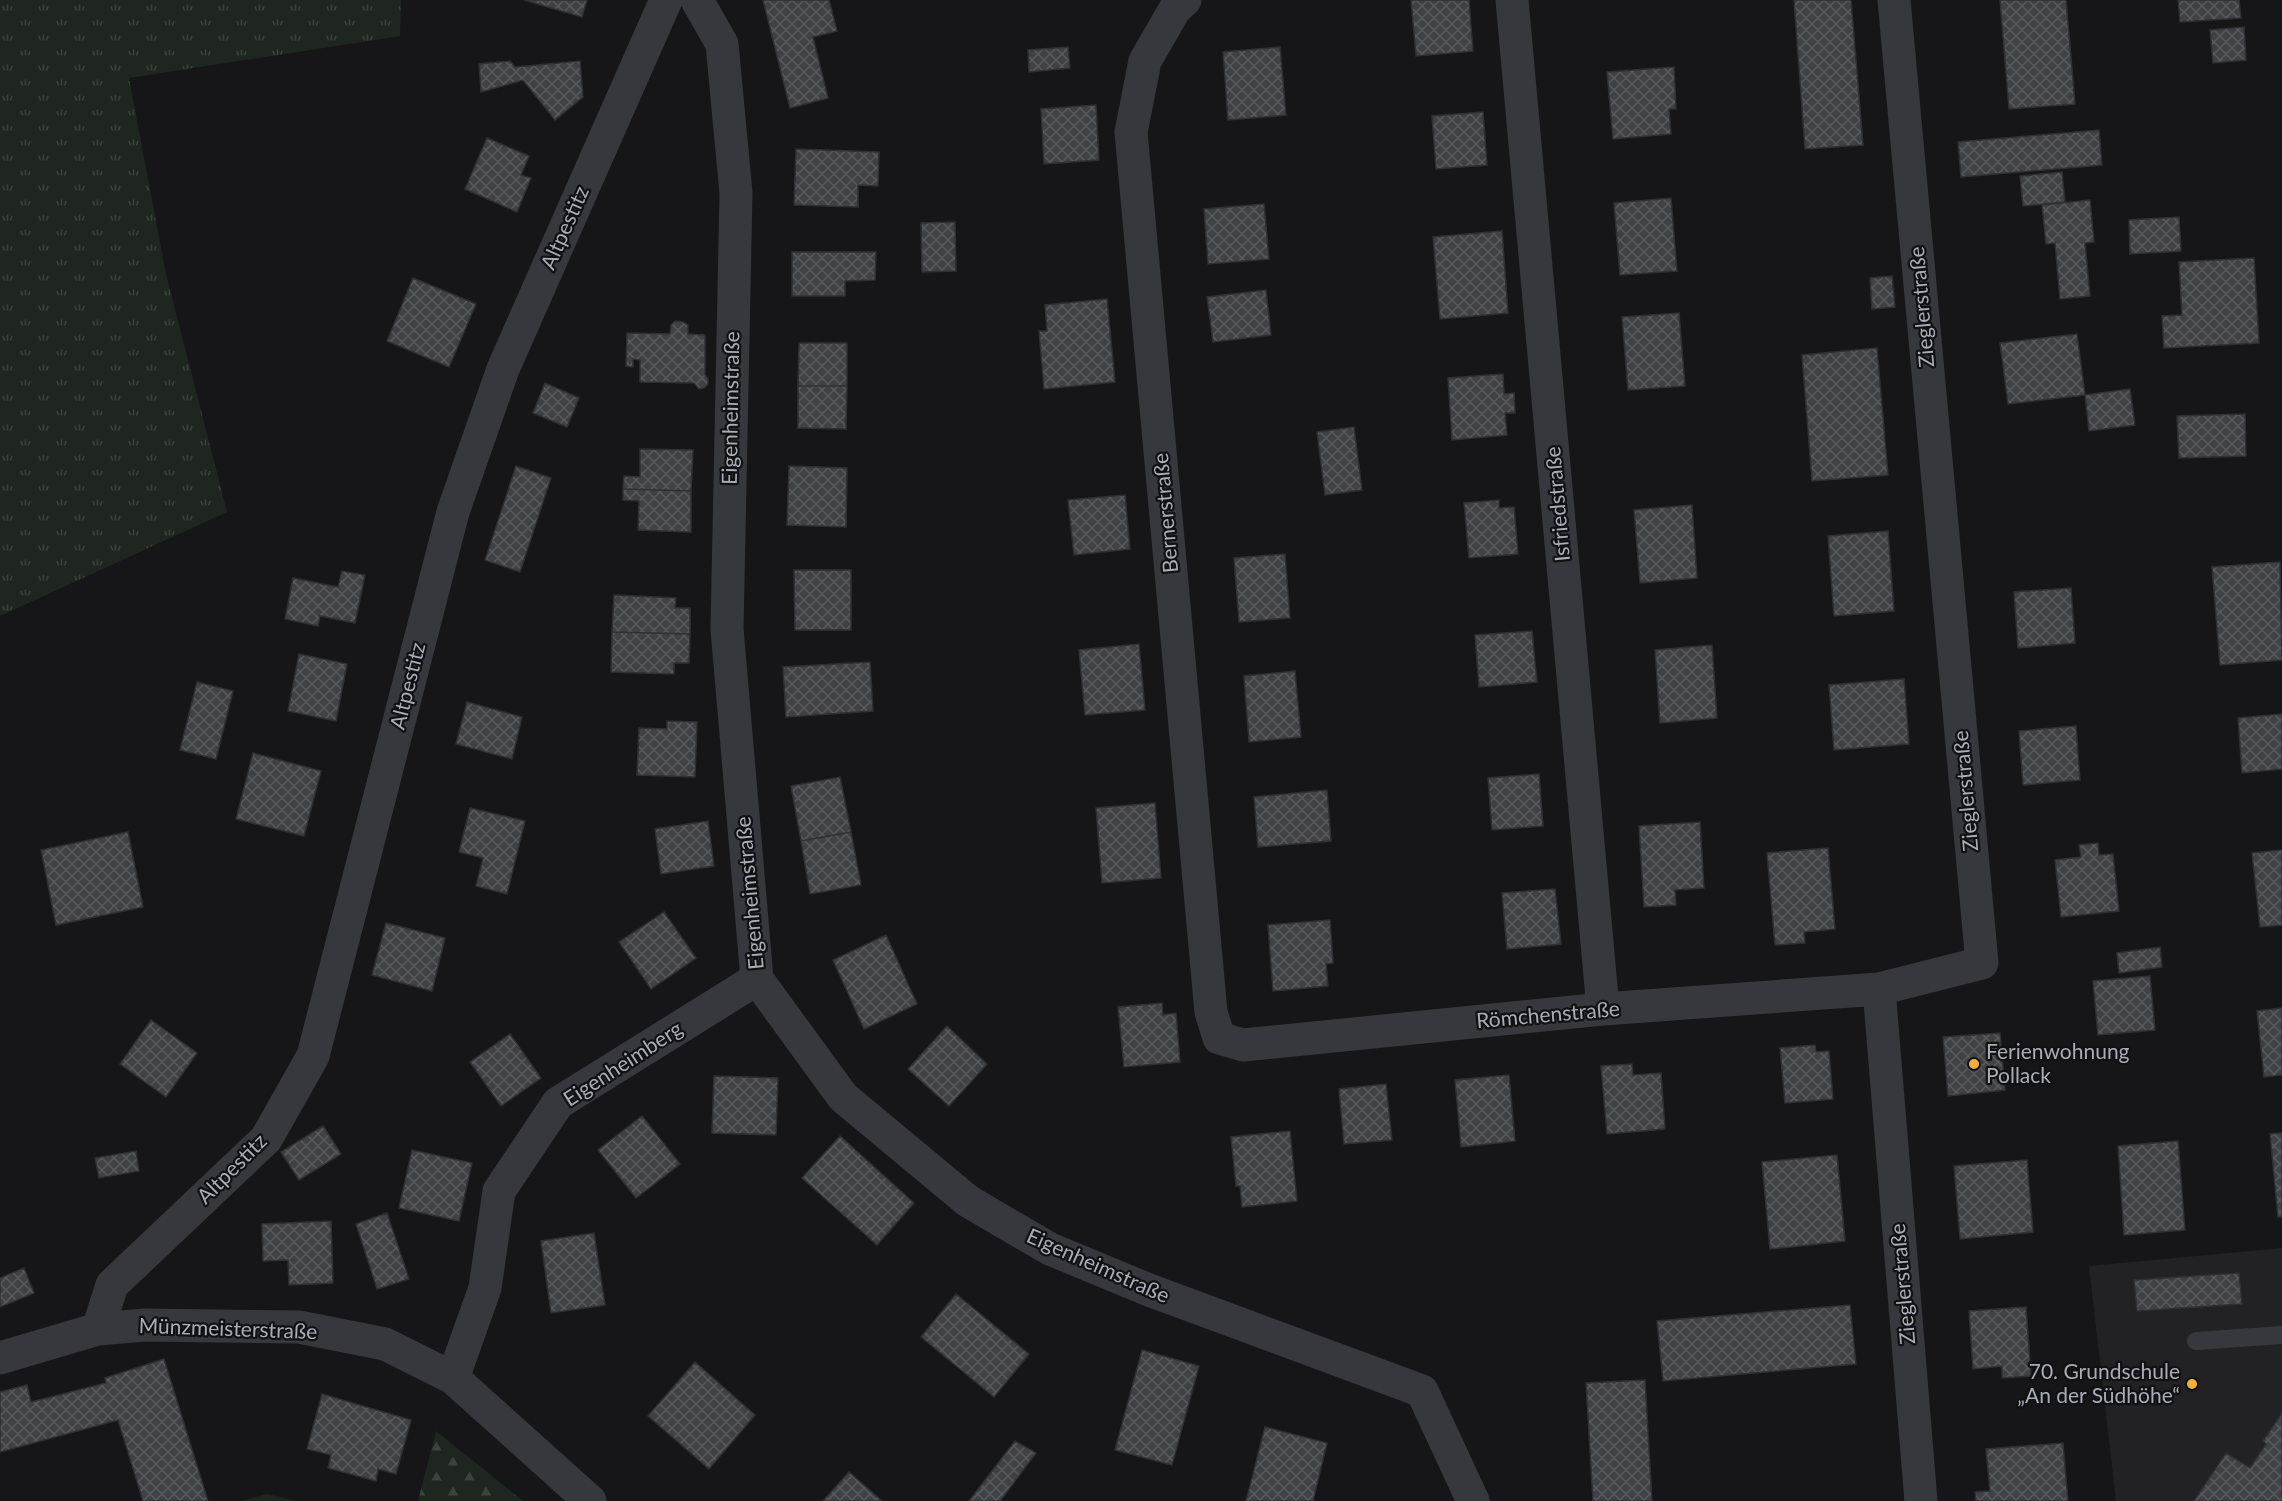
<svg xmlns="http://www.w3.org/2000/svg" width="2282" height="1501" font-family="Lato,sans-serif">
<defs>
<pattern id="grass-tufts" width="24" height="20" patternUnits="userSpaceOnUse" patternTransform="scale(1.5)"><rect width="24" height="20" fill="#1e261f"/><path d="M3 7l-1-3M5 7V3M7 7l1-3M15 17l-1-3M17 17v-4M19 17l1-3" fill="none" stroke="#3c433d"/></pattern>
<pattern id="forest-firs" width="22" height="20" patternUnits="userSpaceOnUse" patternTransform="scale(1.5)"><rect width="22" height="20" fill="#1e261f"/><path d="M5 1l3.5 6h-7zM16 11l3.5 6h-7z" fill="#3c433d"/></pattern>
<pattern id="building-cross-hatch" width="8" height="8" patternUnits="userSpaceOnUse" patternTransform="scale(1.5)"><rect width="8" height="8" fill="#404145"/><path d="M0 0l8 8M0 8l8-8" fill="none" stroke="#595a5e"/></pattern>
</defs>
<rect width="100%" height="100%" fill="#161618"/>
<path fill="#222225" d="M 2282,1248 L 2282,1501 L 2116,1501 L 2089,1266 Z"/>
<path fill="url(#grass-tufts)" d="M 0,0 L 401,0 L 400,36 L 129,78 L 166,274 L 227,512 L 0,616 Z"/>
<path fill="url(#forest-firs)" d="M 436,1431 L 523,1501 L 418,1501 Z
M 267,1494 L 296,1501 L 242,1501 Z"/>
<path fill="url(#building-cross-hatch)" stroke="#303034" stroke-width="1.5" d="M 524,0 L 587,0 L 582,17 Z
M 763,0 L 829,0 L 837,31 L 813,37 L 828,98 L 790,108 Z
M 1411,0 L 1469,0 L 1473,51 L 1416,56 Z
M 1794,0 L 1851,0 L 1863,145 L 1805,149 Z
M 2000,0 L 2066,0 L 2075,104 L 2009,109 Z
M 2178,0 L 2239,0 L 2241,18 L 2180,22 Z
M 2244,27 L 2246,60 L 2213,63 L 2210,30 Z
M 1068,47 L 1070,68 L 1029,72 L 1028,50 Z
M 1280,47 L 1286,115 L 1228,120 L 1223,52 Z
M 510,61 L 515,67 L 580,61 L 583,97 L 555,120 L 523,80 L 481,92 L 479,64 Z
M 1674,67 L 1676,109 L 1669,109 L 1671,134 L 1613,139 L 1607,72 Z
M 1096,105 L 1099,160 L 1044,164 L 1041,109 Z
M 1483,112 L 1487,165 L 1436,169 L 1432,116 Z
M 2099,130 L 2102,165 L 1961,177 L 1958,142 Z
M 487,138 L 529,156 L 521,175 L 531,178 L 517,212 L 465,189 Z
M 796,149 L 879,152 L 878,186 L 858,185 L 858,207 L 794,205 Z
M 2062,172 L 2065,202 L 2023,206 L 2020,176 Z
M 1671,198 L 1677,271 L 1620,275 L 1614,203 Z
M 2090,200 L 2094,242 L 2085,243 L 2090,296 L 2060,299 L 2055,243 L 2046,244 L 2042,205 Z
M 1264,204 L 1269,259 L 1208,264 L 1204,209 Z
M 2179,217 L 2181,251 L 2130,254 L 2129,220 Z
M 955,222 L 956,271 L 922,272 L 921,223 Z
M 1502,231 L 1508,313 L 1440,319 L 1433,237 Z
M 792,252 L 876,252 L 875,280 L 845,281 L 845,296 L 792,296 Z
M 2254,258 L 2259,343 L 2164,348 L 2162,316 L 2182,315 L 2179,262 Z
M 1892,276 L 1895,307 L 1872,309 L 1870,278 Z
M 413,278 L 476,304 L 449,367 L 387,341 Z
M 1266,290 L 1271,335 L 1213,342 L 1207,297 Z
M 1107,299 L 1115,382 L 1044,389 L 1039,331 L 1047,331 L 1045,305 Z
M 1679,313 L 1685,386 L 1628,390 L 1622,317 Z
M 675,321 L 683,322 L 688,325 L 688,334 L 705,335 L 705,375 L 708,379 L 708,384 L 704,388 L 699,389 L 694,383 L 640,382 L 640,360 L 633,359 L 633,367 L 626,366 L 627,333 L 670,334 L 671,325 Z
M 2077,334 L 2085,395 L 2008,404 L 2000,343 Z
M 799,343 L 847,343 L 847,386 L 798,386 Z
M 1877,348 L 1888,475 L 1812,481 L 1802,355 Z
M 1503,374 L 1504,394 L 1514,393 L 1515,413 L 1505,413 L 1507,435 L 1452,440 L 1448,378 Z
M 545,383 L 579,398 L 567,427 L 533,413 Z
M 798,386 L 847,386 L 846,429 L 798,428 Z
M 2130,389 L 2135,425 L 2089,431 L 2085,395 Z
M 2245,414 L 2246,456 L 2179,458 L 2177,416 Z
M 1354,427 L 1362,490 L 1325,495 L 1317,432 Z
M 640,449 L 693,450 L 691,491 L 623,489 L 624,476 L 640,477 Z
M 516,466 L 551,478 L 520,572 L 485,560 Z
M 789,466 L 847,468 L 846,527 L 787,525 Z
M 623,489 L 691,491 L 691,532 L 638,530 L 639,501 L 623,500 Z
M 1125,495 L 1130,549 L 1074,555 L 1068,500 Z
M 1499,500 L 1499,508 L 1514,507 L 1518,554 L 1469,558 L 1464,503 Z
M 1692,505 L 1697,578 L 1640,583 L 1634,510 Z
M 1888,531 L 1894,611 L 1834,616 L 1828,536 Z
M 1285,554 L 1290,618 L 1239,622 L 1234,558 Z
M 2280,562 L 2282,660 L 2220,665 L 2212,567 Z
M 794,570 L 851,570 L 851,630 L 795,630 Z
M 342,571 L 365,575 L 355,623 L 320,616 L 318,626 L 285,619 L 293,578 L 338,587 Z
M 2071,588 L 2075,643 L 2018,648 L 2014,592 Z
M 614,595 L 676,598 L 675,608 L 690,608 L 690,634 L 612,632 Z
M 1532,631 L 1537,682 L 1479,687 L 1475,635 Z
M 612,632 L 690,634 L 689,663 L 674,663 L 674,674 L 611,672 Z
M 1139,644 L 1145,710 L 1085,715 L 1079,650 Z
M 1712,645 L 1717,718 L 1660,723 L 1655,650 Z
M 299,654 L 347,664 L 336,721 L 288,711 Z
M 870,662 L 873,711 L 786,717 L 783,667 Z
M 1295,671 L 1301,737 L 1249,742 L 1244,676 Z
M 1904,679 L 1909,744 L 1834,750 L 1829,685 Z
M 197,682 L 233,691 L 216,759 L 180,750 Z
M 467,702 L 522,717 L 512,759 L 456,744 Z
M 2282,714 L 2282,769 L 2242,773 L 2238,718 Z
M 667,721 L 697,722 L 695,777 L 637,775 L 639,728 L 667,729 Z
M 2076,726 L 2080,780 L 2023,785 L 2019,731 Z
M 253,753 L 321,771 L 304,836 L 236,819 Z
M 1539,774 L 1543,826 L 1492,830 L 1488,778 Z
M 840,777 L 851,832 L 801,841 L 791,786 Z
M 1327,790 L 1331,841 L 1258,847 L 1254,797 Z
M 1155,803 L 1161,878 L 1102,883 L 1096,808 Z
M 470,808 L 525,821 L 507,894 L 476,886 L 483,858 L 459,852 Z
M 708,821 L 714,866 L 661,874 L 655,829 Z
M 1700,822 L 1704,888 L 1675,890 L 1676,905 L 1644,907 L 1639,826 Z
M 128,832 L 143,907 L 56,925 L 41,850 Z
M 851,832 L 861,885 L 810,894 L 801,841 Z
M 2098,843 L 2099,855 L 2113,854 L 2119,911 L 2061,917 L 2055,860 L 2081,857 L 2079,845 Z
M 1828,848 L 1835,929 L 1804,932 L 1805,943 L 1775,945 L 1767,853 Z
M 2282,850 L 2282,925 L 2260,927 L 2252,853 Z
M 1555,889 L 1561,944 L 1507,949 L 1502,893 Z
M 664,912 L 696,958 L 651,989 L 619,942 Z
M 1330,920 L 1333,963 L 1326,964 L 1328,986 L 1273,991 L 1268,925 Z
M 386,923 L 445,938 L 432,991 L 372,975 Z
M 886,935 L 917,1004 L 864,1029 L 833,960 Z
M 2160,947 L 2162,967 L 2119,973 L 2117,953 Z
M 2150,976 L 2155,1030 L 2098,1035 L 2093,981 Z
M 1162,1003 L 1163,1015 L 1176,1013 L 1180,1062 L 1124,1067 L 1118,1007 Z
M 2282,1008 L 2282,1075 L 2264,1077 L 2257,1011 Z
M 151,1020 L 197,1053 L 166,1097 L 120,1064 Z
M 947,1026 L 987,1064 L 949,1106 L 908,1069 Z
M 2000,1033 L 2005,1090 L 1948,1096 L 1943,1037 Z
M 510,1034 L 541,1078 L 501,1106 L 470,1062 Z
M 1815,1045 L 1816,1052 L 1829,1051 L 1833,1099 L 1785,1103 L 1780,1048 Z
M 1632,1064 L 1633,1075 L 1661,1073 L 1665,1129 L 1607,1134 L 1601,1066 Z
M 1509,1075 L 1515,1141 L 1461,1147 L 1455,1080 Z
M 714,1076 L 778,1078 L 776,1135 L 712,1133 Z
M 1386,1084 L 1392,1140 L 1344,1144 L 1339,1089 Z
M 642,1116 L 680,1164 L 636,1198 L 598,1150 Z
M 323,1126 L 341,1154 L 299,1180 L 281,1152 Z
M 1290,1131 L 1297,1201 L 1242,1207 L 1240,1186 L 1236,1186 L 1231,1137 Z
M 2282,1133 L 2282,1217 L 2278,1217 L 2270,1134 Z
M 840,1136 L 914,1203 L 877,1245 L 802,1178 Z
M 2178,1141 L 2185,1230 L 2124,1235 L 2118,1146 Z
M 412,1150 L 472,1163 L 459,1221 L 399,1208 Z
M 136,1151 L 139,1171 L 99,1178 L 95,1158 Z
M 1837,1155 L 1845,1241 L 1770,1249 L 1762,1162 Z
M 2027,1160 L 2033,1232 L 1960,1239 L 1954,1166 Z
M 387,1213 L 409,1279 L 377,1289 L 356,1224 Z
M 331,1221 L 333,1283 L 289,1285 L 288,1260 L 263,1261 L 262,1224 Z
M 594,1233 L 605,1305 L 551,1313 L 541,1241 Z
M 24,1268 L 34,1293 L 0,1307 L 0,1278 Z
M 2239,1273 L 2242,1304 L 2137,1311 L 2134,1280 Z
M 956,1294 L 1029,1354 L 994,1397 L 921,1337 Z
M 1850,1305 L 1856,1364 L 1663,1381 L 1657,1321 Z
M 2026,1307 L 2031,1376 L 2002,1378 L 2002,1366 L 1973,1369 L 1969,1311 Z
M 1142,1350 L 1199,1366 L 1172,1465 L 1115,1450 Z
M 164,1359 L 208,1501 L 143,1501 L 118,1420 L 0,1452 L 0,1392 L 27,1385 L 31,1402 L 106,1383 L 105,1378 Z
M 695,1362 L 755,1415 L 709,1469 L 648,1416 Z
M 1645,1380 L 1652,1501 L 1593,1501 L 1586,1383 Z
M 322,1394 L 411,1420 L 396,1474 L 378,1469 L 376,1481 L 328,1468 L 331,1455 L 307,1449 Z
M 2282,1413 L 2282,1501 L 2194,1501 L 2226,1453 L 2250,1468 L 2266,1444 L 2263,1441 Z
M 1265,1427 L 1327,1443 L 1313,1501 L 1246,1501 Z
M 1015,1441 L 1036,1453 L 1000,1501 L 969,1501 Z
M 2063,1443 L 2068,1501 L 1976,1501 L 1975,1492 L 1990,1491 L 1986,1449 Z
M 849,1472 L 882,1501 L 823,1501 Z"/>
<g fill="none" stroke-linecap="round" stroke-linejoin="round">
<path stroke="#37383d" stroke-width="18" d="M 2196,1341 L 2282,1335"/>
<path stroke="#37383d" stroke-width="33" d="M 697,0 L 722,44 L 736,193 L 727,629 L 757,979 L 843,1097 L 968,1201 L 1050,1249 L 1149,1290 L 1422,1391 L 1473,1501
M 1185,0 L 1175,9 L 1145,61 L 1131,132 L 1211,1012 L 1219,1038 L 1243,1045 L 1603,1009 L 1879,989 L 1982,963 L 1894,0
M 1512,0 L 1603,1009
M 1879,989 L 1921,1501
M 98,1329 L 112,1285 L 266,1139 L 313,1056 L 453,512 L 503,369 L 666,0
M 0,1358 L 98,1329 L 145,1325 L 299,1327 L 385,1344 L 453,1378 L 590,1501
M 453,1378 L 485,1288 L 499,1191 L 558,1103 L 757,979"/>
</g>
<g fill="#f2b134" stroke="#111113" stroke-width="2">
<circle cx="1974" cy="1064" r="6"/>
<circle cx="2192" cy="1384" r="6"/>
</g>
<g text-anchor="middle" stroke-width="4.5" stroke-linejoin="round" paint-order="stroke">
<g font-size="21" fill="#a8adb8" stroke="#111113">
<text transform="translate(565 228) rotate(-66)" y="7">Altpestitz</text>
<text transform="translate(1922 307) rotate(-95)" y="7">Zieglerstraße</text>
<text transform="translate(731 408) rotate(-89)" y="7">Eigenheimstraße</text>
<text transform="translate(1558 504) rotate(-95)" y="7">Isfriedstraße</text>
<text transform="translate(1166 513) rotate(-95)" y="7">Bernerstraße</text>
<text transform="translate(408 686) rotate(-76)" y="7">Altpestitz</text>
<text transform="translate(1966 791) rotate(-95)" y="7">Zieglerstraße</text>
<text transform="translate(750 893) rotate(-95)" y="7">Eigenheimstraße</text>
<text transform="translate(1548 1015) rotate(-5)" y="7">Römchenstraße</text>
<text transform="translate(623 1064) rotate(-33)" y="7">Eigenheimberg</text>
<text transform="translate(232 1169) rotate(-45)" y="7">Altpestitz</text>
<text transform="translate(1098 1266) rotate(24)" y="7">Eigenheimstraße</text>
<text transform="translate(1903 1284) rotate(-95)" y="7">Zieglerstraße</text>
<text transform="translate(228 1329) rotate(2)" y="7">Münzmeisterstraße</text>
</g>
<g font-size="21" fill="#a8adb8" stroke="#111113" text-anchor="start">
<text x="1986" y="1059">Ferienwohnung<tspan x="1986" dy="24">Pollack</tspan></text>
<text x="2180" y="1379" text-anchor="end">70. Grundschule<tspan x="2180" dy="24">„An der Südhöhe“</tspan></text>
</g>
</g>
</svg>
